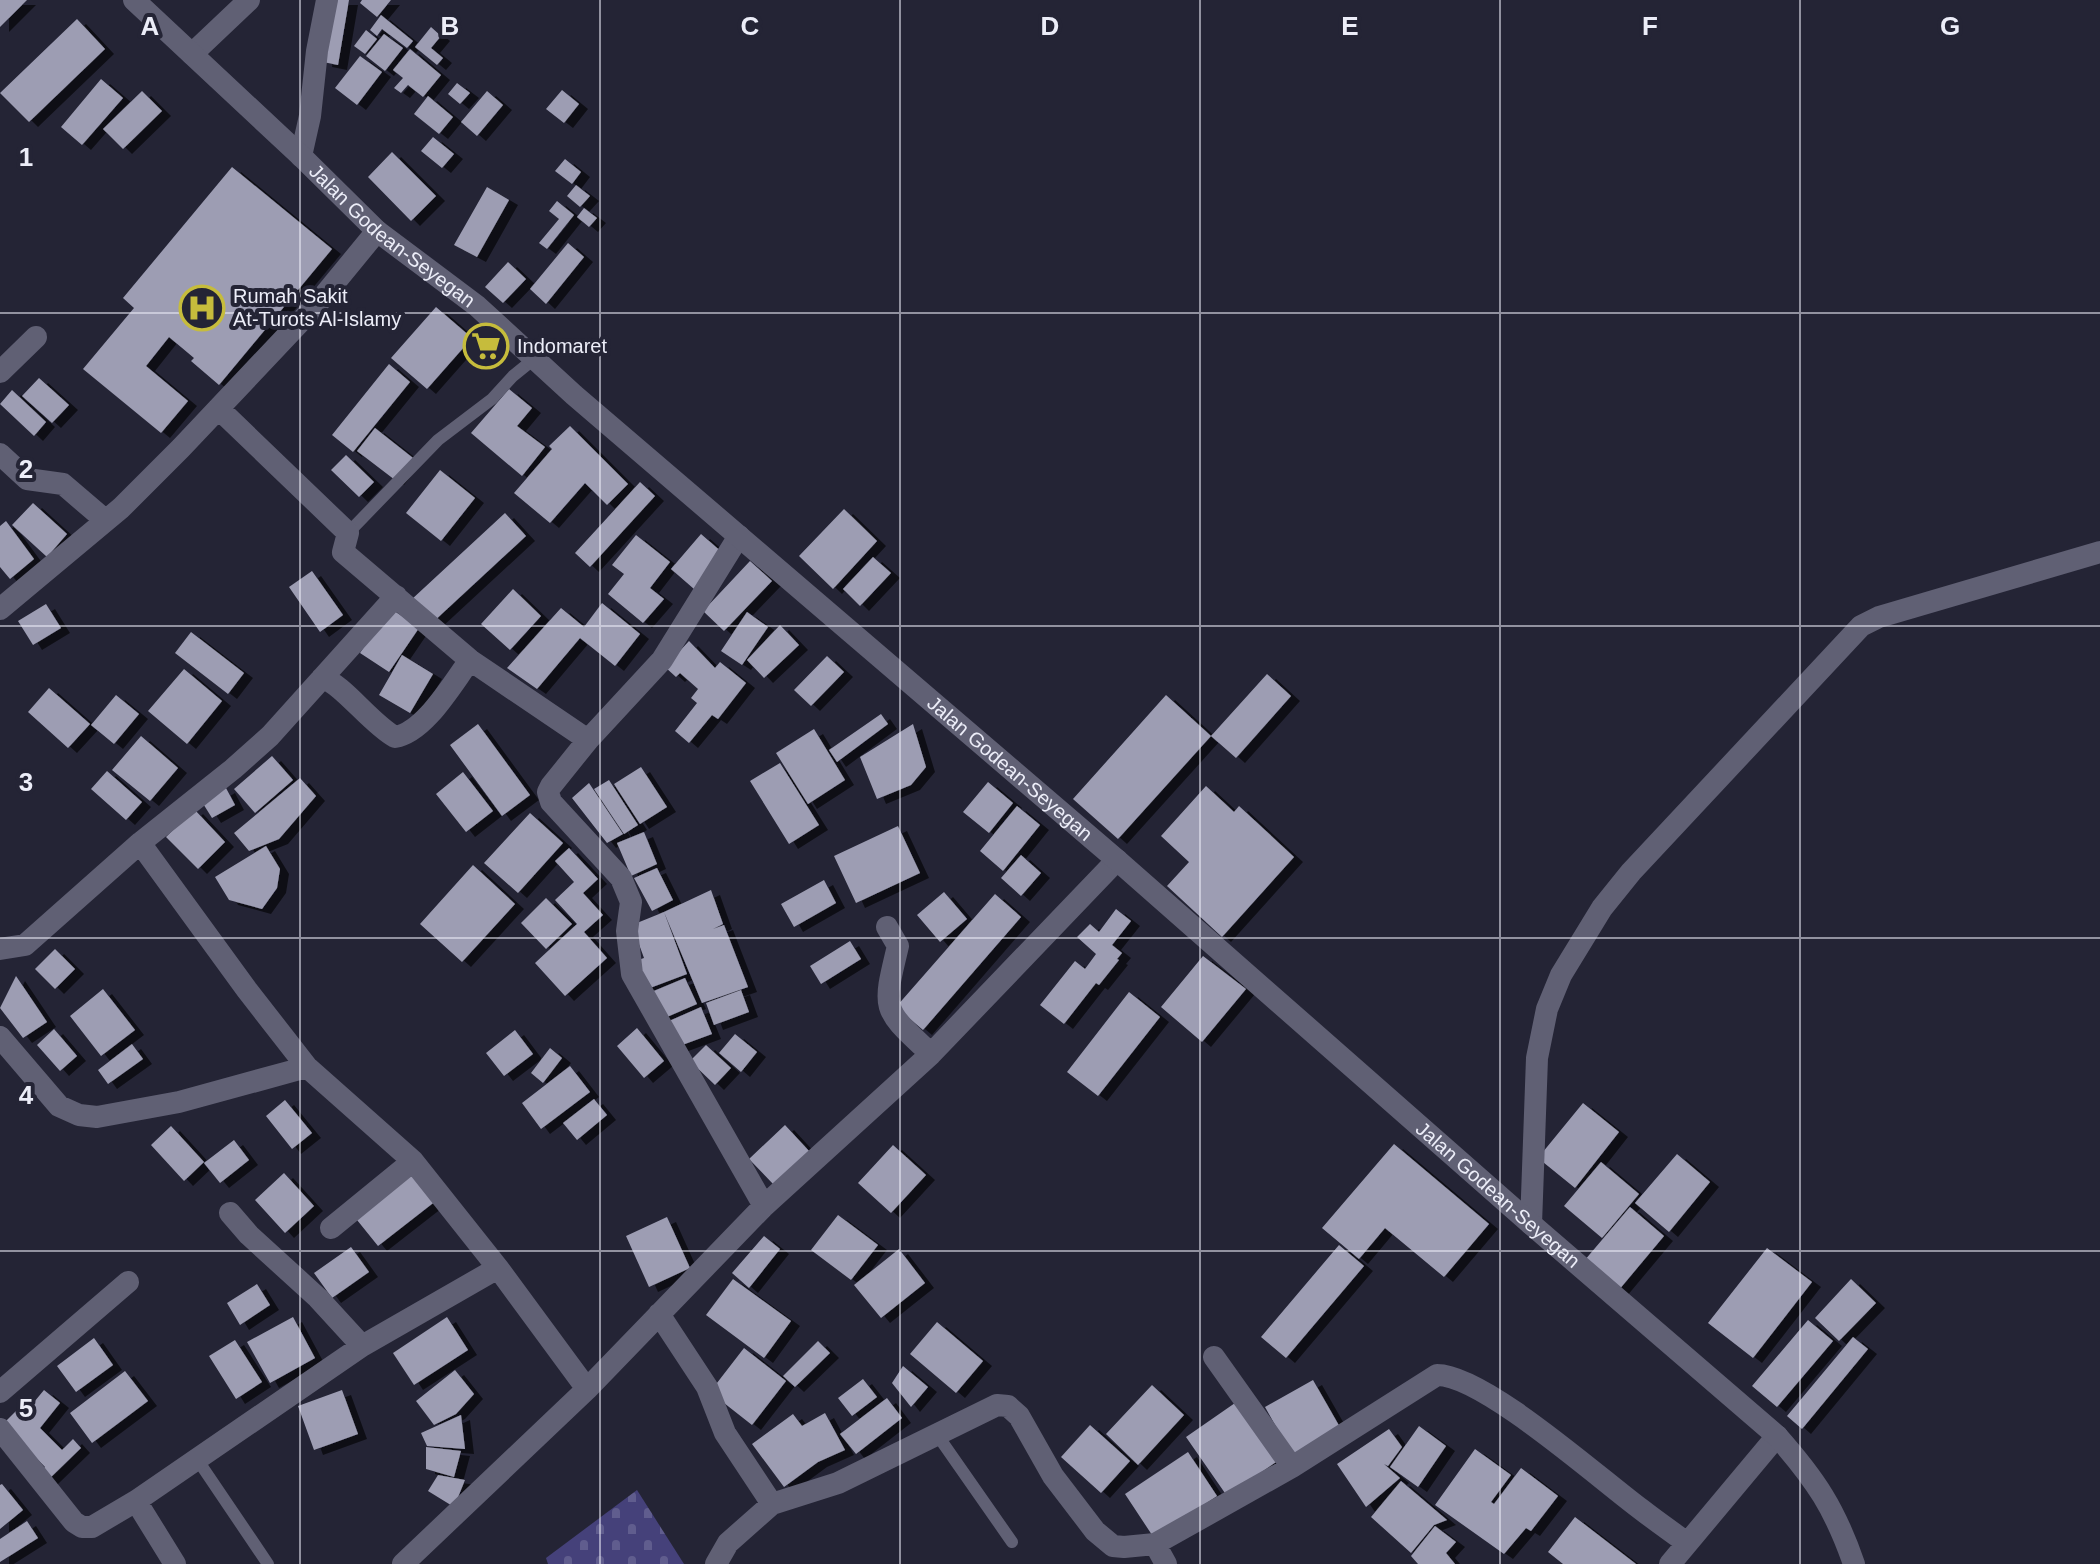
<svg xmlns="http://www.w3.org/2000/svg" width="2100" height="1564" font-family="Helvetica,sans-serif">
<defs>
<pattern id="cemetery-stones" width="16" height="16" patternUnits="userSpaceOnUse" patternTransform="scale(2)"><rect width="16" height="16" fill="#45417a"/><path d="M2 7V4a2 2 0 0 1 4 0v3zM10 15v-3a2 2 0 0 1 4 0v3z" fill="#605d8e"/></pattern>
<filter id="shadow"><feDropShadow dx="9" dy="5" stdDeviation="0" flood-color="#0009"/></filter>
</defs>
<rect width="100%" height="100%" fill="#242435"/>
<path fill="url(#cemetery-stones)" d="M 637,1490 L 684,1564 L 548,1564 L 546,1558 Z"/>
<path fill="#9d9db3" filter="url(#shadow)" d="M 0,0 L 27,0 L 0,27 Z
M 334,0 L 349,0 L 338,65 L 323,62 Z
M 362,0 L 391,0 L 377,17 L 360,3 Z
M 381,15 L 413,41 L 407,48 L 382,29 L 377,36 L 370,30 Z
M 77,19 L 105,49 L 29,122 L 0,93 Z
M 431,27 L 441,36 L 431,48 L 443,58 L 437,65 L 415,47 Z
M 366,30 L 377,39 L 365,54 L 354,46 Z
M 384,34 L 403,48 L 385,71 L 366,56 Z
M 410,49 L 441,75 L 423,97 L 408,85 L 401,93 L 394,88 L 403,78 L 393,70 Z
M 360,56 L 382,72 L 357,105 L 335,88 Z
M 101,79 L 123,98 L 82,145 L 61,127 Z
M 457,83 L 470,93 L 460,104 L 448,94 Z
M 562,90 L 579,104 L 564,123 L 546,109 Z
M 142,91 L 162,111 L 123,149 L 103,129 Z
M 487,91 L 503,105 L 477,136 L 461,122 Z
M 428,96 L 453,117 L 439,134 L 414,114 Z
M 433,137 L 454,154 L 442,168 L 421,151 Z
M 392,152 L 436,196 L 411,221 L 368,177 Z
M 565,159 L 581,172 L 572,184 L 555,171 Z
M 232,167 L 332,249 L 219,385 L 191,361 L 194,358 L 169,337 L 146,366 L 188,401 L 161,433 L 83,369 L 134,308 L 123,298 Z
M 576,185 L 590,196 L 580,207 L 567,196 Z
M 487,187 L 509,200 L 477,257 L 454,245 Z
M 557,201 L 574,215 L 547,249 L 539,243 L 559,219 L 549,211 Z
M 584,208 L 597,218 L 589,227 L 577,217 Z
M 568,243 L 584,257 L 546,304 L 530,289 Z
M 508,262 L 526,279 L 503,303 L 485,287 Z
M 436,307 L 472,338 L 427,389 L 391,358 Z
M 389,364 L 410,382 L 353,452 L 332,435 Z
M 39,378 L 69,405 L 52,423 L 22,396 Z
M 509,389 L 532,408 L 517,426 L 545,447 L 522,476 L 471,433 Z
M 12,390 L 46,422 L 34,436 L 0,404 Z
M 570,426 L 628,484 L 607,505 L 585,483 L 550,523 L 514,493 L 552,449 L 549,446 Z
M 375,428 L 413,458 L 395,480 L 357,451 Z
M 346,455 L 374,482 L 359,497 L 331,470 Z
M 440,470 L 475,498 L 441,541 L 406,513 Z
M 640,482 L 655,496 L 590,567 L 575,553 Z
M 33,503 L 67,534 L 47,557 L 12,525 Z
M 844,509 L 877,541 L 833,589 L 799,556 Z
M 505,513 L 526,536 L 432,623 L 411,600 Z
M 6,521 L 34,559 L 10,579 L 0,567 L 0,526 Z
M 701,534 L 724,554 L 694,589 L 671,569 Z
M 636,535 L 670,562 L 650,588 L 664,599 L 643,623 L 608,594 L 624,574 L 612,565 Z
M 873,557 L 891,573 L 860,606 L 843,589 Z
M 750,561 L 772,581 L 724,631 L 703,611 Z
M 312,571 L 343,615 L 320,632 L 289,587 Z
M 513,589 L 541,616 L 510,650 L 481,624 Z
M 602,603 L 640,634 L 615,666 L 580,638 L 537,689 L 507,668 L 561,608 L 584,627 Z
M 46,604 L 61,628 L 33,645 L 18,621 Z
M 390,608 L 419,628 L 389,672 L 360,653 Z
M 747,612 L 768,627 L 742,665 L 721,651 Z
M 780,625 L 799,645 L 764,678 L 747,660 Z
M 191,632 L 244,673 L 228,694 L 175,653 Z
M 689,641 L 715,668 L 720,662 L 746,683 L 718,719 L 712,715 L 689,743 L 675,731 L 697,703 L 691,698 L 698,689 L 680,673 L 676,677 L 665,667 Z
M 402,655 L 433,674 L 410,713 L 379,695 Z
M 827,656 L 844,672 L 811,706 L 794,690 Z
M 184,669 L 222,701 L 187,744 L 148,711 Z
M 1267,674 L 1291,696 L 1236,758 L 1211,736 Z
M 49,688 L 90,724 L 68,748 L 28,712 Z
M 116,695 L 139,714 L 114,744 L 91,725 Z
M 1166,695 L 1211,736 L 1118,839 L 1073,799 Z
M 881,714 L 888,724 L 837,762 L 829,750 Z
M 478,724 L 530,795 L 502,816 L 450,745 Z
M 913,724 L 926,767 L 911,785 L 877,799 L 860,757 Z
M 814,729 L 845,780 L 808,804 L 776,753 Z
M 141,736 L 178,768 L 150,801 L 112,770 Z
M 272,756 L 293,780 L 255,813 L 234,789 Z
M 780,763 L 819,825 L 789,844 L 750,781 Z
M 641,767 L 667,807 L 640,824 L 614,784 Z
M 107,771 L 142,802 L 126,820 L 91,789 Z
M 463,772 L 493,811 L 466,832 L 436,794 Z
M 300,778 L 316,796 L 279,839 L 249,851 L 234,833 Z
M 609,780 L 638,825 L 624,834 L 594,789 Z
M 988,782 L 1013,803 L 989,833 L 963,812 Z
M 589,783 L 623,834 L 607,843 L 572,798 Z
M 1206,786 L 1234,812 L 1239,806 L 1294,857 L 1222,937 L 1167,886 L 1189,862 L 1161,836 Z
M 226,788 L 235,805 L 212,818 L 202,802 Z
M 1017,806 L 1040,825 L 1003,871 L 980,851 Z
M 194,809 L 225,842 L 198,869 L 166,837 Z
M 530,813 L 563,843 L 518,893 L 484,863 Z
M 898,826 L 920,873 L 856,903 L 834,856 Z
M 644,832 L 657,864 L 631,876 L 617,843 Z
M 266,846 L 280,869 L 277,888 L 262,909 L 229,900 L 215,877 Z
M 569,848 L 598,879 L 583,893 L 603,915 L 584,932 L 607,958 L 565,996 L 535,963 L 577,924 L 555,900 L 574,882 L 555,861 Z
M 1021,855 L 1041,873 L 1021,896 L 1001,878 Z
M 473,865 L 515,904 L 462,962 L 420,924 Z
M 657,868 L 673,900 L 652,911 L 634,878 Z
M 824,880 L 836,903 L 794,927 L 781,904 Z
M 711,890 L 723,924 L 713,929 L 724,925 L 748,987 L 702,1003 L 664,912 Z
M 944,892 L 967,919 L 940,942 L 917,915 Z
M 995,894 L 1021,917 L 923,1030 L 896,1007 Z
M 546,898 L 572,924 L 546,949 L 521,923 Z
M 1116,909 L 1131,921 L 1112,945 L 1122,953 L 1117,959 L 1119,960 L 1099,985 L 1096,983 L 1064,1024 L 1040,1005 L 1075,961 L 1085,969 L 1096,954 L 1077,937 L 1090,924 L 1099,932 Z
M 664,912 L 687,974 L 642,991 L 635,961 L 644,958 L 632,925 Z
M 850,941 L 861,959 L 821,984 L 810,966 Z
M 55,949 L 75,969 L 55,989 L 35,969 Z
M 1203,956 L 1246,989 L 1202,1042 L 1161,1007 Z
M 16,976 L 47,1022 L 23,1038 L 0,1008 Z
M 685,978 L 697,1004 L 660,1020 L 649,993 Z
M 103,989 L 135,1030 L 101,1056 L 70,1016 Z
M 741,990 L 749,1012 L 714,1025 L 706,1003 Z
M 1129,992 L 1160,1017 L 1098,1096 L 1067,1072 Z
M 701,1007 L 712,1034 L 674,1048 L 660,1025 Z
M 637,1028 L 664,1061 L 644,1078 L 617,1046 Z
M 54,1029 L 77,1056 L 60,1071 L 37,1045 Z
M 515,1030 L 533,1054 L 504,1076 L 486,1053 Z
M 735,1034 L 757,1052 L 741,1072 L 719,1053 Z
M 132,1044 L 143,1059 L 108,1084 L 98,1070 Z
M 706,1045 L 731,1068 L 715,1085 L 690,1061 Z
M 550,1048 L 562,1058 L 543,1083 L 531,1073 Z
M 570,1066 L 590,1092 L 541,1129 L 522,1103 Z
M 594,1099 L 607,1115 L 577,1140 L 563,1123 Z
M 285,1100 L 312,1133 L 292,1149 L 266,1116 Z
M 1583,1103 L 1619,1132 L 1575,1188 L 1538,1158 Z
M 785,1125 L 809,1151 L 774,1185 L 749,1159 Z
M 171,1126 L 204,1162 L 184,1181 L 151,1145 Z
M 234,1140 L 249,1160 L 220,1183 L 204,1163 Z
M 1394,1144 L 1489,1224 L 1444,1277 L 1385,1228 L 1359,1259 L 1322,1228 Z
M 893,1145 L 926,1175 L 891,1213 L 858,1183 Z
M 1677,1154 L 1710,1182 L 1669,1232 L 1635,1203 Z
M 1601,1162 L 1639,1194 L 1602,1238 L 1564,1206 Z
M 413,1168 L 437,1200 L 378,1246 L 353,1215 Z
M 284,1173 L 314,1206 L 285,1233 L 255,1200 Z
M 1630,1207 L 1664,1236 L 1618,1291 L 1584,1261 Z
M 838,1215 L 878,1245 L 851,1280 L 811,1250 Z
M 667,1217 L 690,1268 L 649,1287 L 626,1236 Z
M 764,1236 L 780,1249 L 749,1288 L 732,1273 Z
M 1339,1245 L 1364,1266 L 1286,1358 L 1261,1337 Z
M 351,1247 L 369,1272 L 332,1298 L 314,1273 Z
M 1767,1248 L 1812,1282 L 1753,1358 L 1708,1323 Z
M 899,1249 L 925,1283 L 881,1318 L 854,1285 Z
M 733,1279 L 791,1321 L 764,1358 L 706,1315 Z
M 1851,1279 L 1876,1303 L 1839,1341 L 1815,1318 Z
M 257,1284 L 270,1305 L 240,1325 L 227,1303 Z
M 293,1317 L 315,1358 L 270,1383 L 247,1342 Z
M 447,1317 L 468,1350 L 414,1385 L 393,1353 Z
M 1808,1320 L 1833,1341 L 1777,1407 L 1752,1386 Z
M 937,1322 L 983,1361 L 956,1393 L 910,1354 Z
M 1853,1337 L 1868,1349 L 1802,1429 L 1787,1416 Z
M 94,1338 L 113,1365 L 76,1392 L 57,1366 Z
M 235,1340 L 262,1382 L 236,1399 L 209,1356 Z
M 818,1341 L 830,1353 L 795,1387 L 783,1376 Z
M 744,1348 L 786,1381 L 752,1425 L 710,1392 Z
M 903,1366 L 928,1387 L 911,1407 L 892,1383 Z
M 455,1370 L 474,1394 L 456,1414 L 434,1425 L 416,1401 Z
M 125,1371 L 148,1401 L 92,1443 L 70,1413 Z
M 863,1379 L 877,1397 L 852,1416 L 838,1398 Z
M 1313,1380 L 1341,1429 L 1293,1457 L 1265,1407 Z
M 1152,1385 L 1184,1415 L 1138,1465 L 1106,1434 Z
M 44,1390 L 60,1403 L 40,1428 L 62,1450 L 73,1439 L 81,1448 L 48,1480 L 40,1472 L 45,1467 L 3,1424 L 20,1407 L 25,1413 Z
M 342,1390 L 358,1434 L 314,1450 L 298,1406 Z
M 887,1398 L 902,1418 L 856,1454 L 840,1434 Z
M 1235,1403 L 1276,1462 L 1227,1496 L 1186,1437 Z
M 825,1413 L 845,1450 L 818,1462 L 784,1487 L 752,1444 L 793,1414 L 802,1426 Z
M 461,1415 L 465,1449 L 427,1446 L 421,1433 Z
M 1090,1425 L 1130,1461 L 1101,1493 L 1061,1457 Z
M 1419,1426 L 1446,1446 L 1418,1487 L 1390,1467 Z
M 1389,1429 L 1402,1447 L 1388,1466 L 1384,1464 L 1400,1478 L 1366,1507 L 1337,1464 Z
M 426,1447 L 461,1451 L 454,1477 L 426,1469 Z
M 1475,1449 L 1511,1475 L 1491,1502 L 1494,1504 L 1521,1468 L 1558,1496 L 1531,1531 L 1526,1528 L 1504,1554 L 1435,1505 Z
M 1188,1452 L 1217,1496 L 1154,1538 L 1125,1494 Z
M 438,1475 L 465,1480 L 454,1507 L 428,1491 Z
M 1401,1481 L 1447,1520 L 1434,1525 L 1411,1553 L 1371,1517 Z
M 2,1484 L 23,1510 L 0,1529 L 0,1485 Z
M 1575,1517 L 1636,1564 L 1563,1564 L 1548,1552 Z
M 27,1521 L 38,1538 L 0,1562 L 0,1539 Z
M 1435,1526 L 1456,1542 L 1446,1553 L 1455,1564 L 1418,1564 L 1411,1556 Z"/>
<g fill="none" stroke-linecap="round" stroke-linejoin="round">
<path stroke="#606074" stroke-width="12" d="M 348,533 L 438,440 L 492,399 L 513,376 L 534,359
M 938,1436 L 1012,1542
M 197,1459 L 268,1564"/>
<path stroke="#606074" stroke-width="22" d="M 192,54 L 249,0
M 301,156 L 310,116 L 317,51 L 327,0
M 0,372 L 36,337
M 219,409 L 348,533 L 343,552 L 470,660 L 588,740 L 551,786 L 548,792 L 551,802 L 621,878 L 631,902 L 627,931 L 632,974 L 764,1206
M 0,454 L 27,479 L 63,484 L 105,520
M 0,609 L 121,508 L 181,448 L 318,303 L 377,231
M 322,678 C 343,684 370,723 395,737 C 425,732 452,684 470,660
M 588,740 L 662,660 L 739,536
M 140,843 L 247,990 L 307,1067 L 413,1161 L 498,1268 L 587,1389
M 887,927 L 898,946 C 882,1012 882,1008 931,1054
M 0,949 L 25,945 L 140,843 L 233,769 L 270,736 L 396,596
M 0,1037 L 59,1106 L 79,1115 L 97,1117 L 179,1102 L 307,1067
M 230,1213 L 249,1235 L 318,1298 L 362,1346
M 1531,1224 L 1537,1058 L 1547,1009 L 1561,975 L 1602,908 L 1631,872 L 1861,626 L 1879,617 L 2100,552
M 331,1228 L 413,1161
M 659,1314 L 707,1387 L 725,1433 L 772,1504
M 1214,1357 L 1292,1467
M 0,1392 L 128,1282
M 0,1429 L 74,1522 L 82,1527 L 92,1527 L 136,1501 L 362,1346 L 498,1268
M 136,1501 L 175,1564
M 1155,1544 L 1166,1564
M 403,1564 L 587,1389 L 764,1206 L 931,1054 L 1117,860
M 716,1564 L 728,1543 L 772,1504 L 838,1483 L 997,1405 L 1008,1406 L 1019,1416 L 1053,1476 L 1095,1531 L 1113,1546 L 1124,1547 L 1155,1544 L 1292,1467 L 1437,1375 C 1484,1375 1601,1480 1642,1510 C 1656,1521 1672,1532 1687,1543
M 1670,1564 L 1777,1436"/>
<path stroke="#606074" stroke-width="22" id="s1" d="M 134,0 L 301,156 L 377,231 L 477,306 L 574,395 L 1117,860 L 1531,1224 L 1777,1436 C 1816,1480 1835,1509 1854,1564"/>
</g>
<path fill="none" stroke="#ecedf8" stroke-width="2" stroke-opacity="0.55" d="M 300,0 L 300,1564M 600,0 L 600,1564M 900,0 L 900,1564M 1200,0 L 1200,1564M 1500,0 L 1500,1564M 1800,0 L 1800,1564M 0,313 L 2100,313M 0,626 L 2100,626M 0,938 L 2100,938M 0,1251 L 2100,1251"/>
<defs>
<g id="hospital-ring" transform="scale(2.3)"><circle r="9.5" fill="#242435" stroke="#c6bc3c" stroke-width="1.5"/><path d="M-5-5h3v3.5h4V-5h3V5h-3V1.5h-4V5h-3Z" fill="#c6bc3c"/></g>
<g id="supermarket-ring" transform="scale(2.3)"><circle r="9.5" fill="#242435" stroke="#c6bc3c" stroke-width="1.5"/><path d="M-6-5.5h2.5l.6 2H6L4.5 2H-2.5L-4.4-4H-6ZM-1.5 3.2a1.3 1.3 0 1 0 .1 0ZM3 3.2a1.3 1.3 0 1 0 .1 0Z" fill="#c6bc3c"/></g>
</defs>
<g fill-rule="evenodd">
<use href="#hospital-ring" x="202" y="308"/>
<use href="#supermarket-ring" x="486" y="346"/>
</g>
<g text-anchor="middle" stroke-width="8" stroke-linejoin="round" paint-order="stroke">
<g font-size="20" fill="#ecedf8" stroke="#242435">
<text dy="7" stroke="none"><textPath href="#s1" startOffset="350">Jalan Godean-Seyegan</textPath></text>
<text dy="7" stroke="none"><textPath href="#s1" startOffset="1166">Jalan Godean-Seyegan</textPath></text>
<text dy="7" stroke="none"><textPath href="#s1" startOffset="1814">Jalan Godean-Seyegan</textPath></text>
</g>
<g font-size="20" fill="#ecedf8" stroke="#242435" text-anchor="start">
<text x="233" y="303">Rumah Sakit<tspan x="233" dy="23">At-Turots Al-Islamy</tspan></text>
<text x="517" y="353">Indomaret</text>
</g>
</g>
<g font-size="26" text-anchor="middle" font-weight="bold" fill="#ecedf8" stroke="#242435" stroke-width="8" stroke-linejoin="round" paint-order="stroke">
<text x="150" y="35">A</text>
<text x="450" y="35">B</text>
<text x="750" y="35">C</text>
<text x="1050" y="35">D</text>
<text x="1350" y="35">E</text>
<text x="1650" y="35">F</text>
<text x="1950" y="35">G</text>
<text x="26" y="166">1</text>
<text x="26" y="478">2</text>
<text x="26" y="791">3</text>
<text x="26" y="1104">4</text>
<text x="26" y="1417">5</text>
</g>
</svg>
